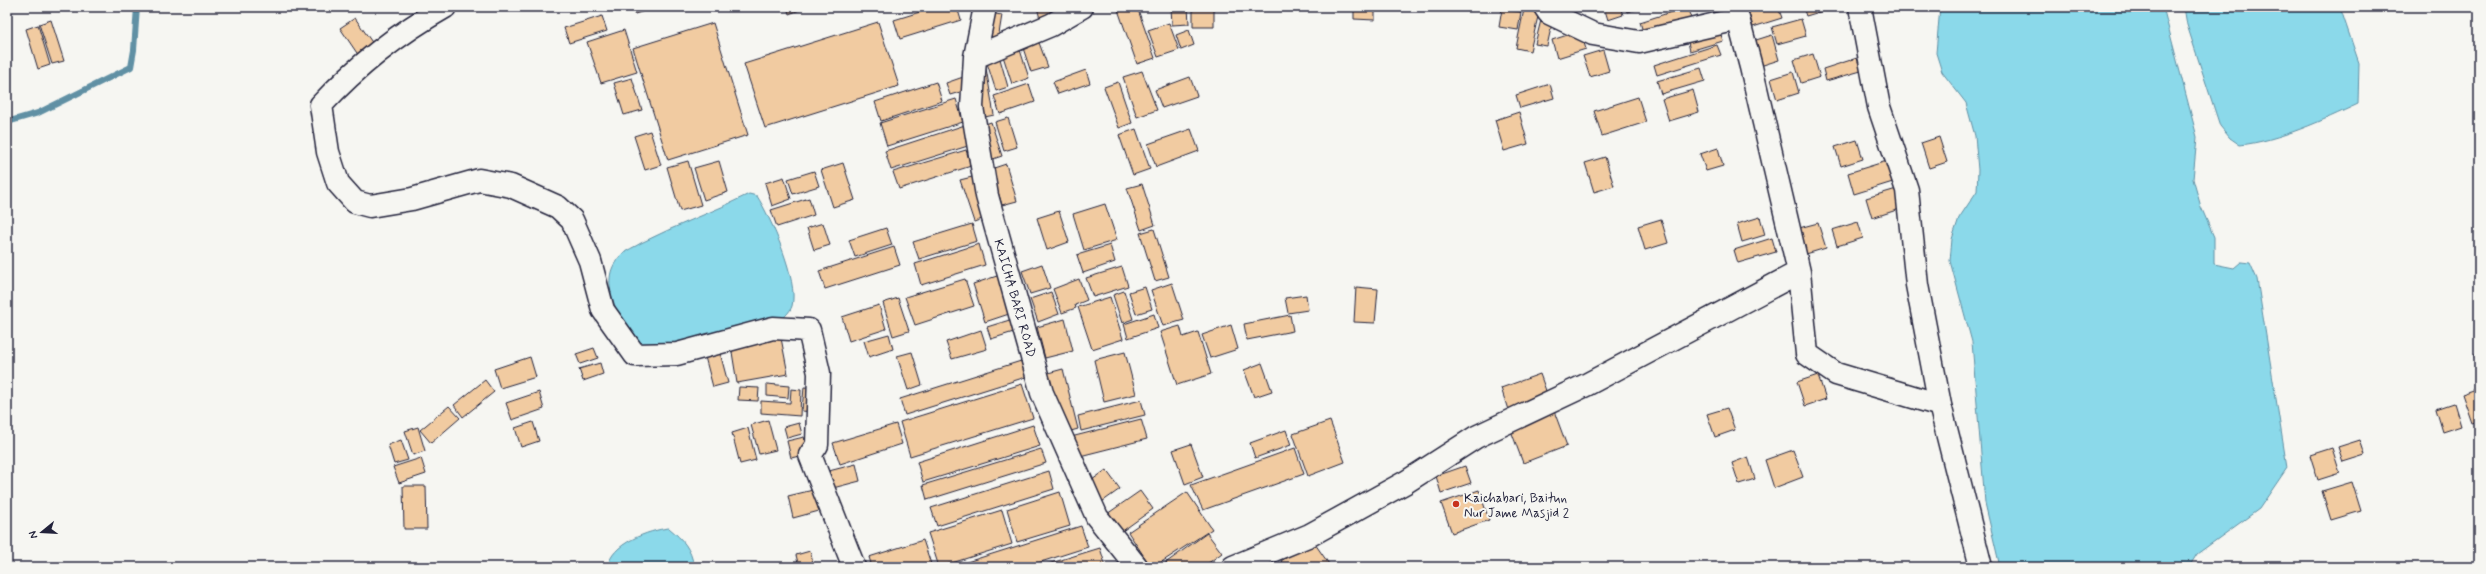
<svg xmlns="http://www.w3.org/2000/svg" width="2486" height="574" font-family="Mynerve,sans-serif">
<rect width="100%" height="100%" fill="#f6f6f2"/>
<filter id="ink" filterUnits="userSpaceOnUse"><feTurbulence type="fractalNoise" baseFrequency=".025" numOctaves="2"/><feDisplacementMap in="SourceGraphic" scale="8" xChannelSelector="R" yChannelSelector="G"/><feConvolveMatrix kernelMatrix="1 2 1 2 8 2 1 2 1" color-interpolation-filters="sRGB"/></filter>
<g filter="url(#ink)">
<path fill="#8bd9ea" stroke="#6190a4" d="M 1940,7 L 2163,7 L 2197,137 L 2193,179 L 2201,207 L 2214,237 L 2214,264 L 2234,268 L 2241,262 L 2250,263 L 2257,279 L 2287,468 L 2259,509 L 2197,554 L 2189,567 L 2000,567 L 1985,503 L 1972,342 L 1950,261 L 1952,239 L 1959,218 L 1977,191 L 1978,170 L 1975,136 L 1966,103 L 1942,72 L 1936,53 Z
M 2184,7 L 2340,7 L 2359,63 L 2358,104 C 2324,120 2278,141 2240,145 L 2230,138 L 2220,126 L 2187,25 Z
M 749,194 L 757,196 C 771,218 799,281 792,306 C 790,312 785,316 780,321 C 756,326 660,353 641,344 C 624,337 619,319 614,303 C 608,285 607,270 621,255 C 626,250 635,247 641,243 C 676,225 714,212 749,194 Z
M 669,528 C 683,540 691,548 694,567 L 608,567 C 610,544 649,530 669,528 Z"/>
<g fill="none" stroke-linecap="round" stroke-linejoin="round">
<path stroke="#6190a4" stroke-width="6" d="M 7,122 L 38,113 L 131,67 L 134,50 L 137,7"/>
</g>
<path fill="#f1cba1" stroke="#22223b" d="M 633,7 L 657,7 L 635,14 Z
M 787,7 L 804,7 L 805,8 L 789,14 Z
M 936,7 L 957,7 L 961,20 L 900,39 L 894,20 Z
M 961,7 L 975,7 L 973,12 L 960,10 Z
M 1037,7 L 1050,7 L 1054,19 L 1041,23 Z
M 1117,7 L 1137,7 L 1155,58 L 1137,64 Z
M 1171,7 L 1188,7 L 1189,24 L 1172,25 Z
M 1193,7 L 1214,7 L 1214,27 L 1193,27 Z
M 1354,7 L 1375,7 L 1375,20 L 1354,19 Z
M 1604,7 L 1620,7 L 1623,15 L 1608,20 Z
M 1625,7 L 1637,7 L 1638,9 L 1627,12 Z
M 1687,7 L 1692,21 L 1644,35 L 1640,22 Z
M 1747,7 L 1778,7 L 1782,18 L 1753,27 Z
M 1803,7 L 1833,7 L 1833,8 L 1806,16 Z
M 1502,9 L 1521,12 L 1518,30 L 1499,27 Z
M 1524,9 L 1539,12 L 1530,51 L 1516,48 Z
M 989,13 L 1002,15 L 997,46 L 984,44 Z
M 602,16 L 607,31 L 569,43 L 564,28 Z
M 1542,16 L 1553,19 L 1547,46 L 1535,44 Z
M 355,18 L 376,48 L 361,59 L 340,28 Z
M 1801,19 L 1806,36 L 1777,44 L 1772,27 Z
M 51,20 L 64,61 L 52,64 L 39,24 Z
M 878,22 L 899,86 L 765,128 L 744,64 Z
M 713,23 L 748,135 L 668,160 L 633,48 Z
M 1169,23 L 1179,50 L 1158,57 L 1148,30 Z
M 38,25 L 50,65 L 38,69 L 26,29 Z
M 624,30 L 637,72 L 601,83 L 587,42 Z
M 1189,30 L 1194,45 L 1181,50 L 1176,35 Z
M 1580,31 L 1586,49 L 1557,58 L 1552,40 Z
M 1720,32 L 1723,41 L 1690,51 L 1688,42 Z
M 1772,35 L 1779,60 L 1760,66 L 1753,41 Z
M 1038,40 L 1048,67 L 1031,72 L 1022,45 Z
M 1717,45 L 1721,55 L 1657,75 L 1654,65 Z
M 1020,50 L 1029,78 L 1012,84 L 1003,56 Z
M 1603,50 L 1609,71 L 1590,77 L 1583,56 Z
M 1813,54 L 1820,77 L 1801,83 L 1794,60 Z
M 1857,58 L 1861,71 L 1826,81 L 1823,69 Z
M 1000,59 L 1008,87 L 996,91 L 987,63 Z
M 986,68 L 994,115 L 985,117 L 977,70 Z
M 1701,68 L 1705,81 L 1661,94 L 1657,81 Z
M 1086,70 L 1090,83 L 1058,94 L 1053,82 Z
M 1142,71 L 1157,110 L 1137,117 L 1123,77 Z
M 1793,72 L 1799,93 L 1777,100 L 1771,79 Z
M 966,76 L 970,89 L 950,95 L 946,83 Z
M 1190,77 L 1197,96 L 1162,108 L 1155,90 Z
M 632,78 L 642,110 L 624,115 L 614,83 Z
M 936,82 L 942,101 L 881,121 L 875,102 Z
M 1118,82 L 1132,123 L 1119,128 L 1104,87 Z
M 1029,84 L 1035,102 L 1000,114 L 994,96 Z
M 1550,84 L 1554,98 L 1520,108 L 1516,95 Z
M 1693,90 L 1699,112 L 1669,121 L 1662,99 Z
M 1638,97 L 1646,122 L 1602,136 L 1594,111 Z
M 956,99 L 963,122 L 887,146 L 880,123 Z
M 1519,112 L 1528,144 L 1504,151 L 1495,120 Z
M 1008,118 L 1017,147 L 1004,151 L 995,122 Z
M 991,122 L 1002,156 L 990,160 L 980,126 Z
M 965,125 L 971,145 L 891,170 L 885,151 Z
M 1136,129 L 1150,169 L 1133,175 L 1119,135 Z
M 1191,129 L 1199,151 L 1156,167 L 1148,144 Z
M 650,131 L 661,165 L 645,170 L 634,136 Z
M 1939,137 L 1947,162 L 1929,168 L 1921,143 Z
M 1857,140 L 1863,159 L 1841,166 L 1835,147 Z
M 1718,148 L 1723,166 L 1706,171 L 1700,154 Z
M 966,150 L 971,166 L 899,189 L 893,172 Z
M 1605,157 L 1614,186 L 1594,192 L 1585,163 Z
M 1890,160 L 1896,181 L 1854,194 L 1848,173 Z
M 688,161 L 701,205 L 680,211 L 667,167 Z
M 719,161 L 728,192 L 704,200 L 694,168 Z
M 843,163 L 855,200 L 833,207 L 821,170 Z
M 1006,164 L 1017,201 L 1002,205 L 991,169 Z
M 814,171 L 819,186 L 793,194 L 788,179 Z
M 784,177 L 791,199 L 772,206 L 765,183 Z
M 972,177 L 985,218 L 974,222 L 960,180 Z
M 1142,184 L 1155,225 L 1141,230 L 1127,188 Z
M 1900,188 L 1906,207 L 1872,218 L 1866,198 Z
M 809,198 L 814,215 L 777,227 L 771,210 Z
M 1105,204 L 1117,240 L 1084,250 L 1073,214 Z
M 1059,211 L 1069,242 L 1047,250 L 1037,218 Z
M 1760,217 L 1765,235 L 1742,242 L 1737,224 Z
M 1661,219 L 1668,243 L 1645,250 L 1638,226 Z
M 1858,222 L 1863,238 L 1837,246 L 1832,230 Z
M 823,223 L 830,245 L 814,250 L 807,228 Z
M 1818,223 L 1826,248 L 1806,254 L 1799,228 Z
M 972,224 L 977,241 L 919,259 L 913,242 Z
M 886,228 L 892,245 L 855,257 L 849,240 Z
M 1154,229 L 1169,277 L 1155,281 L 1140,233 Z
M 1772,238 L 1776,252 L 1738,263 L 1734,250 Z
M 979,244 L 985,265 L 921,285 L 915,264 Z
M 1110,245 L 1115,262 L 1083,273 L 1077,255 Z
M 894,247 L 900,265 L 825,289 L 819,271 Z
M 1042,264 L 1050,288 L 1030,294 L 1022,271 Z
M 1122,267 L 1128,286 L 1093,297 L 1086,278 Z
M 1003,274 L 1015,312 L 985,322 L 973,284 Z
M 965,279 L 974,306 L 915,325 L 905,297 Z
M 1079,279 L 1087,300 L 1075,305 L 1076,308 L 1062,313 L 1053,289 Z
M 1172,283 L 1184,320 L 1163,326 L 1151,290 Z
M 1145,287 L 1152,309 L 1136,314 L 1129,292 Z
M 1356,287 L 1378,289 L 1375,323 L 1354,322 Z
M 1124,291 L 1133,319 L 1122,323 L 1113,295 Z
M 1051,292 L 1059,314 L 1038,322 L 1030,299 Z
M 1306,295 L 1308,310 L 1288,313 L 1285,298 Z
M 1110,297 L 1123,339 L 1092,349 L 1078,307 Z
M 898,298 L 909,331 L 893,336 L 883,303 Z
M 879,305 L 886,329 L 849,341 L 842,317 Z
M 1154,314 L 1158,328 L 1128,338 L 1124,324 Z
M 1290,315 L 1293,331 L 1247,340 L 1244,324 Z
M 1016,318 L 1020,330 L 991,339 L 987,327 Z
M 1065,319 L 1073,351 L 1045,358 L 1037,327 Z
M 1231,325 L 1238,349 L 1210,358 L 1202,335 Z
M 1180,326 L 1183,337 L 1198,332 L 1211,374 L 1177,385 L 1160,332 Z
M 981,330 L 987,349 L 952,359 L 946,342 Z
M 889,334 L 893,349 L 869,357 L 864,341 Z
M 781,338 L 788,374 L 737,383 L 731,346 Z
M 594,348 L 598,358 L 580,364 L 576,354 Z
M 719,349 L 728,383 L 713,387 L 704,353 Z
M 912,352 L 922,385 L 908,390 L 897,356 Z
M 1125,352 L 1136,394 L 1104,402 L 1094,360 Z
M 2479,353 L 2479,371 L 2474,354 Z
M 530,357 L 536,377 L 500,388 L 494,369 Z
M 1021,361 L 1026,377 L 905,415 L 900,399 Z
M 600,363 L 603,374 L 583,381 L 579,369 Z
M 1262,363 L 1272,391 L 1254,397 L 1244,370 Z
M 1063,369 L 1078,429 L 1064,433 L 1048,373 Z
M 1540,374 L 1549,399 L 1509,413 L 1501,388 Z
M 1818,375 L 1826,399 L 1805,406 L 1797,382 Z
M 485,380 L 494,392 L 463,417 L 454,405 Z
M 767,384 L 789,386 L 788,398 L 767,396 Z
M 1022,384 L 1033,418 L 910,456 L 900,422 Z
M 739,387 L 759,388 L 758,401 L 738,400 Z
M 804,387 L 815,388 L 814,412 L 802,411 Z
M 2479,388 L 2479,421 L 2472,423 L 2462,394 Z
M 791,389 L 801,390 L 800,416 L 761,413 L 761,401 L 790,403 Z
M 539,392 L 544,409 L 512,420 L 506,403 Z
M 1141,400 L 1145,415 L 1081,431 L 1078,416 Z
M 2454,403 L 2461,426 L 2443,432 L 2436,409 Z
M 449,406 L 460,418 L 431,443 L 420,430 Z
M 1727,408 L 1735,430 L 1715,437 L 1707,414 Z
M 1554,411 L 1567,446 L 1523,463 L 1510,428 Z
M 1141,419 L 1147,439 L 1076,457 L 1071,437 Z
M 768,420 L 776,450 L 759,454 L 751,425 Z
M 1330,421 L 1345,462 L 1308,476 L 1293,434 Z
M 533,422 L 539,441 L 521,447 L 515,428 Z
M 799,423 L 802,434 L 787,438 L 784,427 Z
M 896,424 L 902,444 L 840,464 L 833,443 Z
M 1033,425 L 1040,446 L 923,482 L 917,462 Z
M 418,427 L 425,451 L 413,455 L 405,431 Z
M 748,428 L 756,460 L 740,464 L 732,433 Z
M 1286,430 L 1291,445 L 1255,458 L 1250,443 Z
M 804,437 L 808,454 L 791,458 L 787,441 Z
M 401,440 L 408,460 L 394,464 L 388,445 Z
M 2360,440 L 2365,455 L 2343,462 L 2338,447 Z
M 1191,444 L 1203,477 L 1185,484 L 1173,450 Z
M 1295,448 L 1304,474 L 1203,510 L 1191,485 Z
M 2332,448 L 2340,473 L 2318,480 L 2310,455 Z
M 1041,449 L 1046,463 L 927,500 L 923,485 Z
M 1793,450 L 1803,477 L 1774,488 L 1765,460 Z
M 1748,457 L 1755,479 L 1739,484 L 1732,463 Z
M 421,458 L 426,474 L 399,483 L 393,467 Z
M 856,464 L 860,481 L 829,489 L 825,472 Z
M 1465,466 L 1471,483 L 1441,493 L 1436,476 Z
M 1106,470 L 1120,489 L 1099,504 L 1085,485 Z
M 1049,471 L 1054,489 L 937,526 L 931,508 Z
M 2352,482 L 2361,511 L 2331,520 L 2322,491 Z
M 403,486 L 426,486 L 427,529 L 404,529 Z
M 813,490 L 819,511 L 793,518 L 788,496 Z
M 1479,490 L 1489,520 L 1452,533 L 1441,503 Z
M 1140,491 L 1153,509 L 1121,532 L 1107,514 Z
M 1060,492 L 1070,526 L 1017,542 L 1007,509 Z
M 1187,492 L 1212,529 L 1154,567 L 1151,567 L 1128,532 Z
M 1002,510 L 1012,544 L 939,567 L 928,533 Z
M 1081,526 L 1088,547 L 1025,567 L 951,567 Z
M 1207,533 L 1222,553 L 1203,567 L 1160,567 Z
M 923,540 L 932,567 L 872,567 L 869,557 Z
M 1313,541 L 1331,567 L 1285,567 L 1281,561 Z
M 1100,548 L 1106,567 L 1038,567 Z
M 810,551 L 814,567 L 799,567 L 796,555 Z"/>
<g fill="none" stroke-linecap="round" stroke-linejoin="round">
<g stroke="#22223b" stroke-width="25">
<path id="minor" d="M 445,7 C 399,33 357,66 321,105 L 328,152 L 338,183 L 355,202 L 370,206 L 412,199 L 479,180 L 511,186 L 558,207 L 572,220 L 590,261 L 603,310 L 635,355 L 677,354 L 773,328 L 809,330 L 819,373 L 817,445 L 810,455 L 854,567
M 985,7 L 975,57 L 972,107 L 987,196 L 1042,393 L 1097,517 L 1137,567
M 1545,7 L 1549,13 L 1593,34 L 1639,42 L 1738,19
M 1735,7 L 1751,67 L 1799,272 L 1807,354 L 1836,374 L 1940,405
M 1860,7 L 1879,107 L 1907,190 L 1917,285 L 1940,405 L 1981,567
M 975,57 L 1051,25 L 1082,7
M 1233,567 L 1310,535 L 1406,482 L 1476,437 L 1586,385 L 1799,272"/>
</g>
<use href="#minor" stroke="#f6f6f2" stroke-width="22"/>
</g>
</g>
<circle fill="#c8321e" stroke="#f6f6f2" stroke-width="1.5" cx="1456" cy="504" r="4"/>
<g text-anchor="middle" stroke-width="4" stroke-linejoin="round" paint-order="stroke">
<g font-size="13" fill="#22223b" stroke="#f6f6f2">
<text transform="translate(1016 298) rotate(74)" y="5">KAICHA BARI ROAD</text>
</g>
<g font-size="13" fill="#22223b" stroke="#f6f6f2" text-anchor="start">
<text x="1464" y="502">Kaichabari, Baitun<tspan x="1464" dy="15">Nur Jame Masjid 2</tspan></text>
</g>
</g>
<rect width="2486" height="574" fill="none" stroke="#f6f6f2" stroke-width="24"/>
<rect x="12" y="12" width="2462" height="550" fill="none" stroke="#22223b" stroke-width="1.5" filter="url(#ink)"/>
<g transform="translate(42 532) rotate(252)" stroke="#f6f6f2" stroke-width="3" paint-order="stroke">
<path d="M0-3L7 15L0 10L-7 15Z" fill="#22223b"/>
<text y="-6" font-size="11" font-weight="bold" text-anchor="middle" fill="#22223b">N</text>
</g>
</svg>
